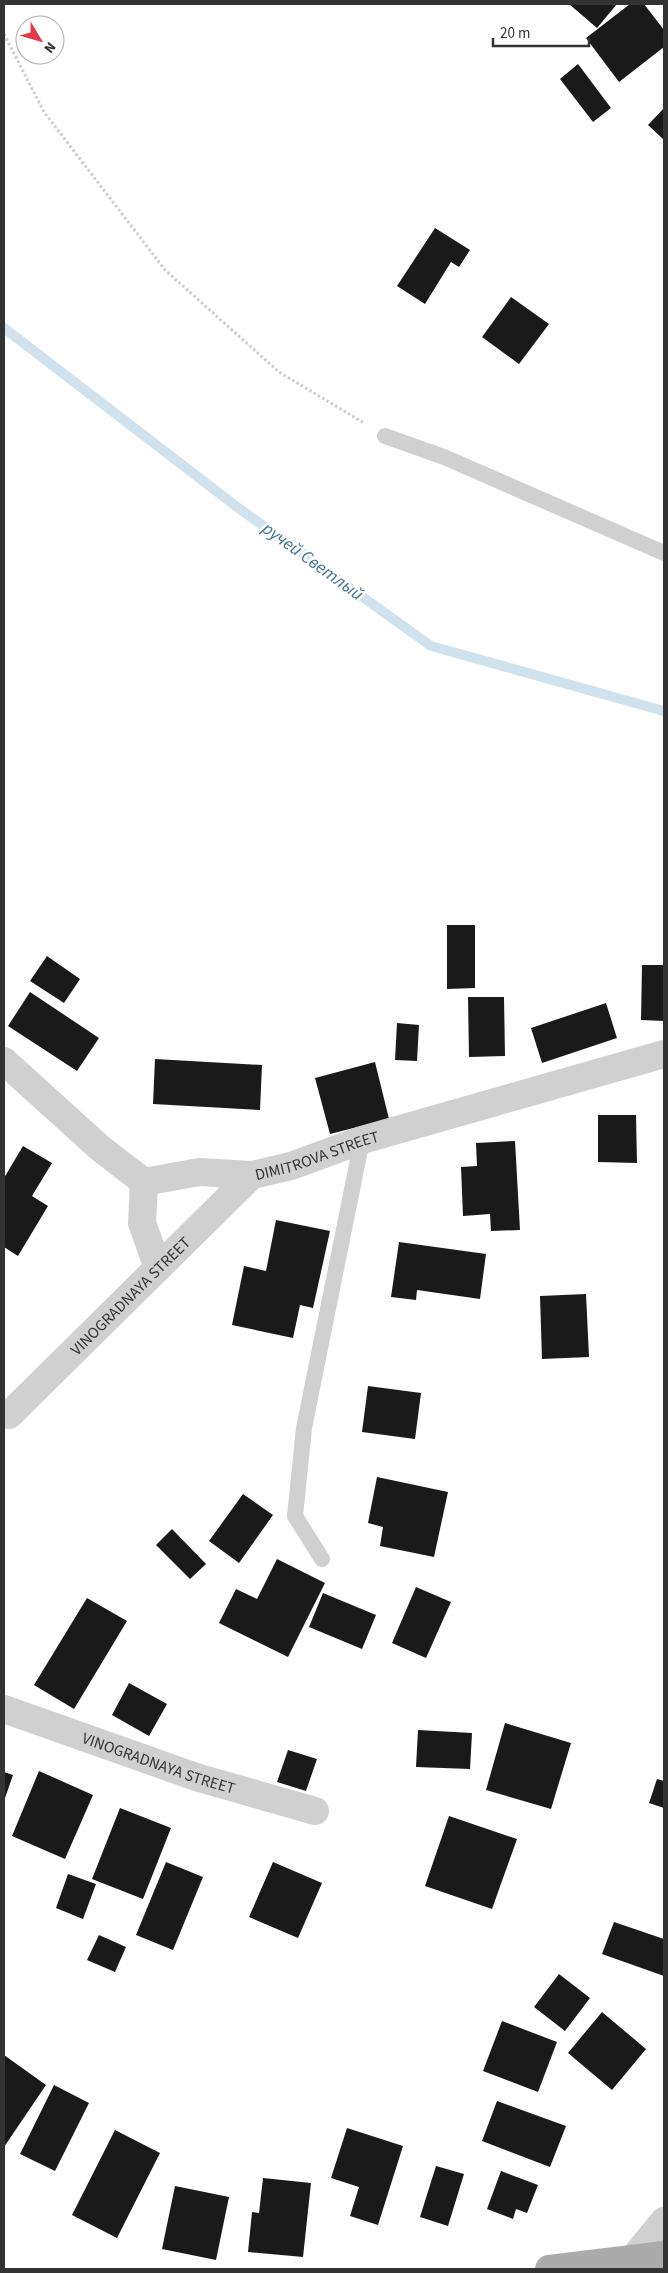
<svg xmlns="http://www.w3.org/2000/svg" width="668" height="2273" font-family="'Source Sans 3',sans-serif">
<rect width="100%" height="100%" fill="#fff"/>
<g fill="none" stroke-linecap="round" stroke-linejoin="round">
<path stroke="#cfe2ee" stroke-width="10" d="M 4,328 L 237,507 L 431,646 L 664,711"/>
</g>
<path fill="#1a1a1a" d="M 569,4 L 617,4 L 597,28 Z
M 630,4 L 644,4 L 664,30 L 664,47 L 619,82 L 586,38 Z
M 578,64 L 611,108 L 593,122 L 560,79 Z
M 664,108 L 664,140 L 648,125 Z
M 435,228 L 470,250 L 459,267 L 451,262 L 425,304 L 397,286 Z
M 511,297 L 549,324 L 519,364 L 482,337 Z
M 447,925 L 475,925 L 475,988 L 447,989 Z
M 47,956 L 80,979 L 64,1003 L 30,981 Z
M 642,965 L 664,965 L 664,1021 L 641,1020 Z
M 30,992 L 99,1038 L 77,1071 L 8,1026 Z
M 468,997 L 504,997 L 505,1056 L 469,1057 Z
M 606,1003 L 617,1038 L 542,1063 L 531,1028 Z
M 397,1023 L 419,1025 L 417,1061 L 395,1060 Z
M 155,1059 L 262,1065 L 260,1110 L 153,1104 Z
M 375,1062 L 389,1119 L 330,1134 L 315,1078 Z
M 598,1115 L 636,1115 L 637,1163 L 598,1162 Z
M 515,1141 L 520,1230 L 491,1231 L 490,1214 L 463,1216 L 461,1167 L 477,1166 L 476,1143 Z
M 23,1146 L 52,1163 L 32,1196 L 48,1206 L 18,1256 L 4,1247 L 4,1178 Z
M 276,1220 L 330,1231 L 313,1308 L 300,1305 L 293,1338 L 232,1325 L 244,1266 L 266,1271 Z
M 399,1242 L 486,1254 L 480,1299 L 417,1290 L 416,1300 L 391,1297 Z
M 586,1294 L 589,1357 L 542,1359 L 540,1296 Z
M 368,1386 L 421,1393 L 415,1439 L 362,1432 Z
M 377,1477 L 448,1492 L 434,1557 L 380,1546 L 383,1527 L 368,1523 Z
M 243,1494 L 273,1515 L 239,1563 L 209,1541 Z
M 172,1529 L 206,1564 L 190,1579 L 156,1545 Z
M 277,1559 L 325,1583 L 288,1657 L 219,1623 L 236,1589 L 257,1599 Z
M 416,1587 L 451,1602 L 426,1658 L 392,1643 Z
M 323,1593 L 376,1615 L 362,1649 L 309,1627 Z
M 87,1598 L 127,1621 L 74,1709 L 34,1685 Z
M 129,1683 L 167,1704 L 149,1736 L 112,1715 Z
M 505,1723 L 571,1743 L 551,1809 L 486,1790 Z
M 418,1730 L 472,1733 L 470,1769 L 416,1767 Z
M 288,1750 L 317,1759 L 306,1791 L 277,1782 Z
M 39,1771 L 93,1795 L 65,1859 L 12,1836 Z
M 4,1772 L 13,1775 L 4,1801 Z
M 657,1779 L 664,1781 L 664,1808 L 649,1803 Z
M 120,1808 L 171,1828 L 143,1899 L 92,1879 Z
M 449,1816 L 517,1839 L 492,1909 L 425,1886 Z
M 166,1862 L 203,1877 L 173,1950 L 136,1935 Z
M 273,1862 L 322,1883 L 298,1938 L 249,1917 Z
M 68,1874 L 96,1884 L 83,1919 L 56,1908 Z
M 614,1922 L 664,1939 L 664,1976 L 602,1954 Z
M 99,1935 L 126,1947 L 115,1972 L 87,1960 Z
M 559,1974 L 590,1998 L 565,2031 L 534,2007 Z
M 602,2012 L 646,2049 L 612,2090 L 568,2053 Z
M 502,2021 L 557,2042 L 538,2092 L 483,2071 Z
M 4,2055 L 46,2085 L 4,2147 Z
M 54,2085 L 89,2103 L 55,2171 L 20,2154 Z
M 497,2101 L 566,2126 L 550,2167 L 482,2141 Z
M 347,2128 L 403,2146 L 378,2225 L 350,2216 L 359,2187 L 331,2178 Z
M 115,2130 L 160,2153 L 117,2238 L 72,2215 Z
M 436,2166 L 464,2174 L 448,2226 L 420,2217 Z
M 501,2171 L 538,2185 L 527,2213 L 516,2209 L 513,2219 L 487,2209 Z
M 263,2178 L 311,2183 L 303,2257 L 248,2252 L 252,2212 L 259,2213 Z
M 175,2186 L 229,2197 L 216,2260 L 162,2249 Z"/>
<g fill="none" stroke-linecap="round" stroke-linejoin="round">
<path stroke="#cdcdcd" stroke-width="3" stroke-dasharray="2.5 2.5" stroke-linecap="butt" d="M 4,34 L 44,112 L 165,270 L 279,372 L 364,423"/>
<path stroke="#d0d0d0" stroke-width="16" d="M 385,436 L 444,457 L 664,553
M 322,1559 L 295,1516 L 304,1428 L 362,1140"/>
<g stroke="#d0d0d0" stroke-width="28">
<path id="s1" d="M 4,1061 L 100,1148 L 144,1182 L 199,1172 L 252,1175 L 291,1166 L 362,1140 L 664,1054"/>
<path d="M 144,1182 L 142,1223 L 158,1268"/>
<path id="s2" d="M 9,1415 L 252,1175"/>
<path id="s3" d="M 4,1709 L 196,1777 L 315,1811"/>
<path d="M 632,2260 L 664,2221"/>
</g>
<path stroke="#ababab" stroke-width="28" d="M 549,2269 L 664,2255"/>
</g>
<g text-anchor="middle" stroke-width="5" stroke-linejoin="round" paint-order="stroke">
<g font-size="16" fill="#333" stroke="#fff">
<text dy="6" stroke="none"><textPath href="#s1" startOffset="362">DIMITROVA STREET</textPath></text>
<text dy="6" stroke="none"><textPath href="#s2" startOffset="170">VINOGRADNAYA STREET</textPath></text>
<text dy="6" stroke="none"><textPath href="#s3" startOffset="164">VINOGRADNAYA STREET</textPath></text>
</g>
<g font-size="18" font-style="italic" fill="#3f7597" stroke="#fff">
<text transform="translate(313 561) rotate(36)" y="6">ручей Светлый</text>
</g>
</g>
<rect width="668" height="2273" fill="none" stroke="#333333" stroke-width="10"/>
<g transform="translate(40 40) rotate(128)"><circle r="24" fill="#ffffff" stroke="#adadad"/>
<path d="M0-4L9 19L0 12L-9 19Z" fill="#e63946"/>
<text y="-8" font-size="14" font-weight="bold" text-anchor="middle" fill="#333333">N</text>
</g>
<path d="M493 38v8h96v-8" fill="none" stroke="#333333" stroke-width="2.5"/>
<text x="500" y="38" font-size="15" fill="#333333" stroke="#ffffff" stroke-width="4" paint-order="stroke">20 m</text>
</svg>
